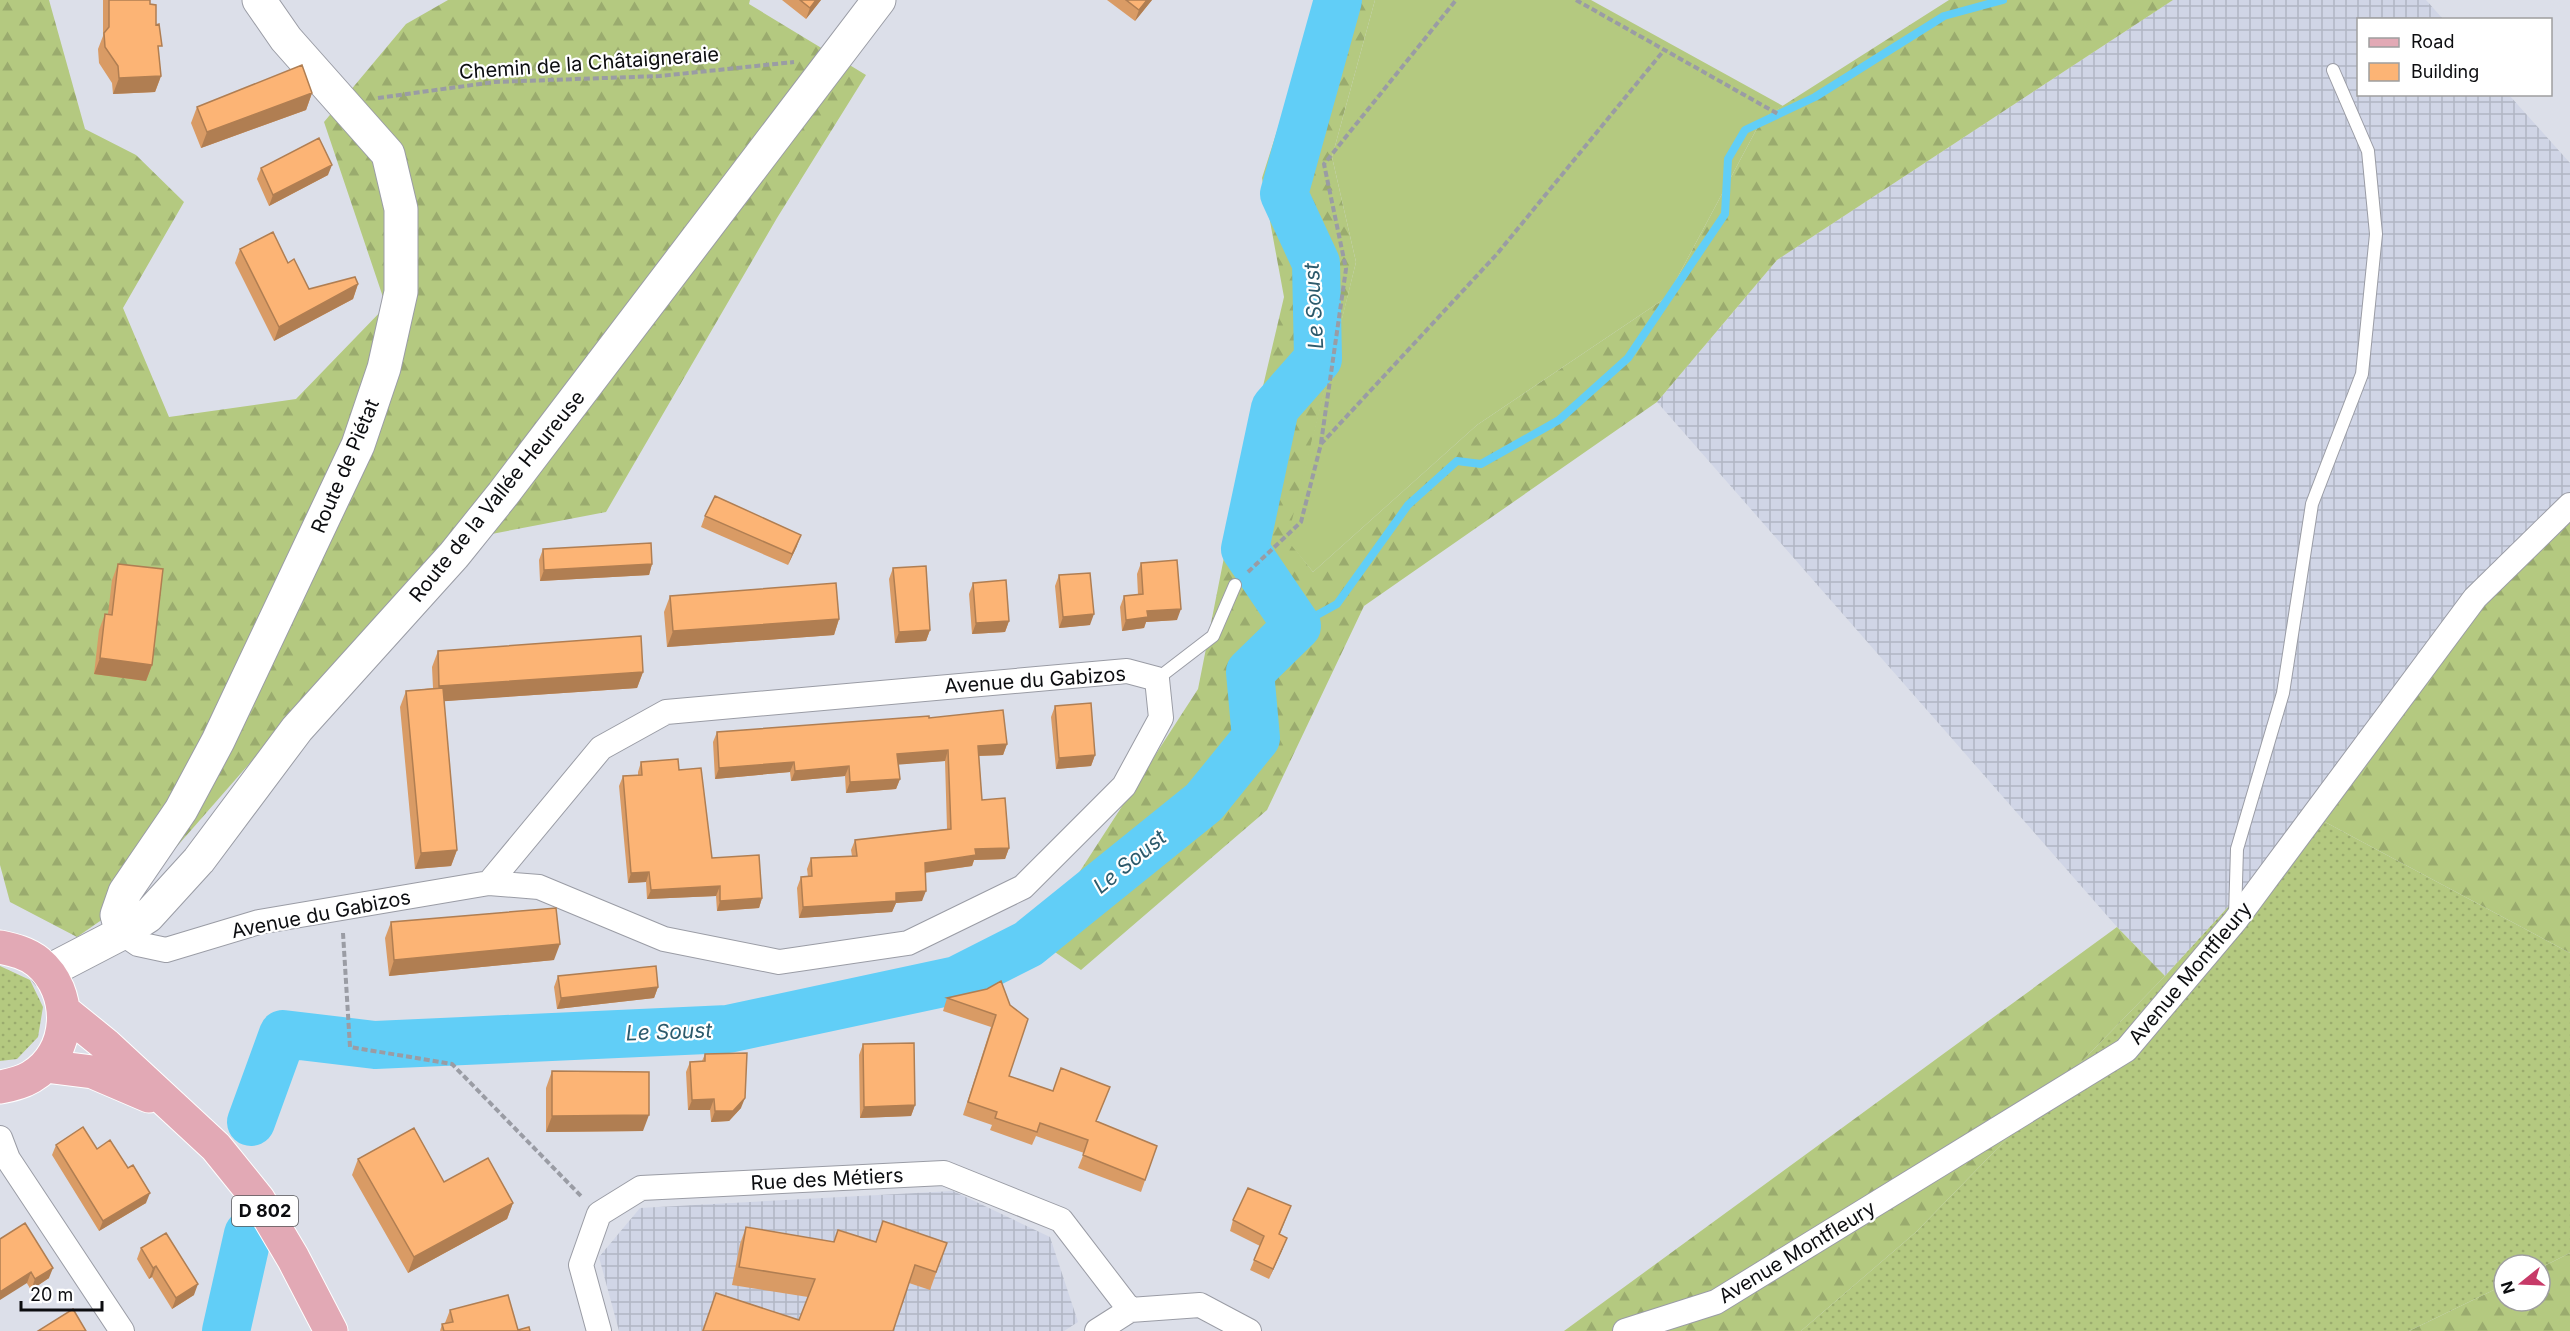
<svg xmlns="http://www.w3.org/2000/svg" width="2570" height="1331" font-family="Inter,sans-serif">
<defs>
<pattern id="industrial-grid" width="8" height="8" patternUnits="userSpaceOnUse" patternTransform="scale(1.5)"><rect width="8" height="8" fill="#d0d5e6"/><path d="M0 4h8M4 0v8" fill="none" stroke="#b1b6c4"/></pattern>
<pattern id="grass-dots" width="8" height="8" patternUnits="userSpaceOnUse" patternTransform="scale(1.5)"><rect width="8" height="8" fill="#b4c980"/><path d="M2 2h.1M6 6h.1" fill="none" stroke="#9aab6e" stroke-width="1.8" stroke-linecap="round"/></pattern>
<pattern id="forest-firs" width="22" height="20" patternUnits="userSpaceOnUse" patternTransform="scale(1.5)"><rect width="22" height="20" fill="#b4c980"/><path d="M5 1l3.5 6h-7zM16 11l3.5 6h-7z" fill="#9aab6e"/></pattern>
</defs>
<rect width="100%" height="100%" fill="#dcdfe9"/>
<path fill="url(#industrial-grid)" d="M 2173,0 L 2426,0 L 2443,19 L 2358,20 L 2358,94 L 2509,95 L 2570,163 L 2570,520 L 2312,815 L 2165,976 L 2117,927 L 1657,402 L 1777,260 Z
M 953,1191 L 1050,1237 L 1078,1322 L 1064,1331 L 619,1331 L 599,1257 L 640,1208 Z"/>
<path fill="url(#grass-dots)" d="M 2312,815 L 2570,953 L 2570,1253 L 2540,1268 L 2540,1265 L 2504,1265 L 2504,1285 L 2409,1331 L 1801,1331 L 1916,1232 L 2165,976 Z
M 0,966 L 30,980 L 43,1007 L 38,1037 L 17,1059 L 0,1061 Z"/>
<path fill="url(#forest-firs)" d="M 0,0 L 49,0 L 85,129 L 136,155 L 184,202 L 123,308 L 169,417 L 296,399 L 386,306 L 324,122 L 406,24 L 448,0 L 750,0 L 749,4 L 866,75 L 777,218 L 606,512 L 450,542 L 292,715 L 129,901 L 77,937 L 10,902 L 0,865 Z
M 1319,0 L 1375,0 L 1332,157 L 1356,262 L 1288,540 L 1313,572 L 1477,425 L 1667,297 L 1762,119 L 1949,0 L 2173,0 L 1777,260 L 1657,402 L 1364,606 L 1267,810 L 1081,970 L 1036,939 L 1198,689 L 1231,522 L 1284,297 L 1262,178 Z
M 2570,520 L 2570,953 L 2312,815 L 2492,595 Z
M 2117,927 L 2165,976 L 1916,1232 L 1801,1331 L 1564,1331 Z
M 2570,1253 L 2570,1331 L 2409,1331 L 2504,1285 L 2504,1301 L 2540,1301 L 2540,1268 Z"/>
<path fill="#b4c980" d="M 1375,0 L 1591,0 L 1783,106 L 1762,119 L 1667,297 L 1477,425 L 1313,572 L 1287,540 L 1356,262 L 1332,157 Z"/>
<g fill="none" stroke-linecap="round" stroke-linejoin="round">
<path stroke="#61cef7" stroke-width="8" d="M 1297,626 L 1337,604 L 1408,505 L 1457,461 L 1481,464 L 1559,420 L 1628,358 L 1725,214 L 1728,159 L 1745,130 L 1815,97 L 1944,16 L 2003,0"/>
<path stroke="#61cef7" stroke-width="48" d="M 251,1122 L 283,1034 L 375,1045 L 728,1029 L 957,980 L 1028,944 L 1204,802 L 1256,738 L 1250,672 L 1297,626 L 1245,549 L 1275,408 L 1318,359 L 1316,263 L 1284,194 L 1338,0
M 226,1331 L 248,1234"/>
<g stroke="#9a9ca5" stroke-width="14">
<path id="lane" d="M 1157,679 L 1213,636 L 1235,585
M 2235,916 L 2237,849 L 2283,693 L 2312,504 L 2362,374 L 2376,234 L 2368,151 L 2333,70"/>
</g>
<g stroke="#9a9ca5" stroke-width="26">
<path id="street" d="M 122,933 L 138,944 L 166,950 L 259,922 L 489,883 L 539,887 L 664,939 L 779,962 L 908,943 L 1023,887 L 1124,786 L 1161,718 L 1157,679 L 1127,671 L 666,712 L 601,748 L 489,883
M 0,1138 L 8,1159 L 122,1331
M 599,1331 L 581,1265 L 599,1214 L 641,1188 L 944,1173 L 1061,1220 L 1130,1310
M 1097,1331 L 1130,1310 L 1200,1305 L 1249,1331
M 1625,1331 L 1716,1302 L 2126,1050 L 2235,921 L 2475,598 L 2570,505"/>
</g>
<g stroke="#9a9ca5" stroke-width="35">
<path id="secondary" d="M 122,933 L 117,915 L 125,892 L 181,810 L 218,741 L 358,445 L 384,368 L 401,292 L 401,209 L 388,154 L 286,39 L 259,0
M 47,972 L 122,933 L 148,916 L 199,860 L 297,729 L 454,555 L 503,494 L 879,0"/>
</g>
<g stroke="#fff" stroke-width="35">
<path id="primary" d="M 0,947 C 14,950 27,953 38,962 C 74,992 72,1053 31,1077 C 21,1083 11,1085 0,1087
M 64,1011 L 106,1045 L 216,1147 L 258,1199 L 293,1258 L 331,1331
M 45,1066 L 93,1072 L 149,1096"/>
</g>
<path stroke="#9a9ca4" stroke-width="4" stroke-dasharray="6 3" stroke-linecap="butt" d="M 1576,0 L 1778,114
M 378,98 L 494,82 L 660,76 L 794,62
M 1321,443 L 1346,269 L 1324,164 L 1456,0
M 1248,572 L 1301,522 L 1321,444 L 1497,254 L 1665,49
M 343,933 L 350,1047 L 452,1064 L 581,1196"/>
<use href="#lane" stroke="#fff" stroke-width="12"/>
<use href="#street" stroke="#fff" stroke-width="24"/>
<use href="#secondary" stroke="#fff" stroke-width="33"/>
<use href="#primary" stroke="#e2a9b5" stroke-width="33"/>
</g>
<path fill="#d99b65" d="M 103,0 L 150,0 L 150,4 L 156,25 L 161,76 L 155,92 L 113,94 L 112,83 L 99,63 L 98,49 L 103,36 Z
M 782,0 L 821,0 L 806,19 Z
M 1107,0 L 1152,0 L 1135,21 Z
M 312,93 L 306,110 L 201,148 L 191,123 L 197,107 Z
M 261,168 L 328,175 L 269,206 L 257,179 Z
M 240,249 L 288,263 L 309,289 L 358,284 L 353,299 L 274,341 L 235,263 Z
M 705,516 L 797,546 L 788,565 L 701,527 Z
M 543,549 L 652,564 L 649,575 L 540,581 L 539,560 Z
M 1141,563 L 1177,620 L 1146,622 L 1144,628 L 1122,631 L 1120,607 L 1124,596 L 1138,595 L 1137,574 Z
M 118,564 L 152,665 L 146,681 L 94,674 L 99,630 L 105,614 L 108,614 L 112,580 Z
M 893,568 L 930,630 L 926,641 L 895,643 L 889,579 Z
M 1059,575 L 1090,625 L 1059,628 L 1055,586 Z
M 973,583 L 1009,621 L 1005,632 L 972,634 L 969,594 Z
M 670,596 L 839,619 L 834,635 L 667,647 L 664,612 Z
M 438,651 L 643,672 L 637,688 L 444,701 L 457,850 L 451,866 L 415,869 L 400,707 L 406,691 L 433,688 L 432,667 Z
M 1055,706 L 1095,755 L 1091,766 L 1056,769 L 1051,717 Z
M 929,718 L 1007,744 L 1003,755 L 979,756 L 982,800 L 1009,848 L 1005,859 L 974,860 L 972,866 L 925,873 L 922,901 L 896,903 L 892,912 L 799,918 L 797,888 L 801,877 L 808,877 L 807,869 L 811,858 L 852,856 L 851,850 L 855,840 L 947,829 L 945,761 L 898,764 L 900,779 L 896,789 L 846,793 L 845,776 L 791,781 L 790,772 L 715,779 L 713,742 L 717,732 Z
M 641,762 L 679,770 L 712,858 L 762,898 L 759,908 L 717,911 L 716,896 L 647,899 L 646,882 L 628,883 L 619,786 L 623,776 L 638,775 L 638,772 Z
M 391,922 L 554,960 L 389,976 L 385,938 Z
M 558,976 L 658,987 L 654,998 L 557,1009 L 554,987 Z
M 1001,981 L 1009,1076 L 1096,1122 L 1157,1146 L 1141,1192 L 1078,1168 L 1084,1153 L 1036,1136 L 1032,1145 L 990,1130 L 992,1125 L 963,1115 L 991,1027 L 943,1011 L 947,998 L 987,989 Z
M 863,1044 L 915,1105 L 911,1116 L 860,1118 L 859,1055 Z
M 705,1054 L 741,1108 L 729,1121 L 711,1122 L 710,1110 L 688,1110 L 686,1072 L 690,1062 L 702,1061 Z
M 552,1071 L 643,1131 L 546,1132 L 546,1088 Z
M 56,1145 L 97,1149 L 146,1203 L 99,1231 L 52,1155 Z
M 358,1159 L 444,1182 L 513,1203 L 507,1219 L 408,1273 L 352,1175 Z
M 1287,1216 L 1280,1234 L 1283,1248 L 1269,1279 L 1250,1270 L 1260,1246 L 1230,1231 L 1233,1220 Z
M 746,1227 L 833,1242 L 947,1243 L 930,1290 L 909,1283 L 893,1331 L 702,1331 L 716,1293 L 799,1320 L 808,1297 L 732,1285 L 740,1244 Z
M 0,1239 L 49,1278 L 31,1290 Z
M 141,1248 L 194,1295 L 172,1309 L 152,1277 L 149,1279 L 137,1259 Z
M 450,1310 L 518,1330 L 530,1331 L 440,1331 L 442,1324 L 445,1323 Z"/>
<path fill="#b07e52" d="M 816,0 L 821,0 L 806,19 L 810,8 Z
M 1147,0 L 1152,0 L 1135,21 L 1139,10 Z
M 161,76 L 155,92 L 113,94 L 119,78 Z
M 312,93 L 306,110 L 201,148 L 207,132 Z
M 332,165 L 328,175 L 269,206 L 273,195 Z
M 358,284 L 353,299 L 274,341 L 279,327 Z
M 801,535 L 797,546 L 788,565 L 792,554 Z
M 652,564 L 649,575 L 540,581 L 544,570 Z
M 1181,609 L 1177,620 L 1146,622 L 1144,628 L 1122,631 L 1126,620 L 1147,611 Z
M 1094,614 L 1090,625 L 1059,628 L 1063,617 Z
M 839,619 L 834,635 L 667,647 L 673,631 Z
M 1009,621 L 1005,632 L 972,634 L 976,623 Z
M 930,630 L 926,641 L 895,643 L 899,632 Z
M 100,658 L 152,665 L 146,681 L 94,674 Z
M 643,672 L 637,688 L 433,702 L 439,686 Z
M 1007,744 L 1003,755 L 974,756 L 978,746 Z
M 948,750 L 945,761 L 894,765 L 897,754 Z
M 1095,755 L 1091,766 L 1056,769 L 1059,758 Z
M 794,762 L 790,772 L 715,779 L 719,768 Z
M 849,766 L 845,776 L 791,781 L 795,771 Z
M 900,779 L 896,789 L 846,793 L 850,782 Z
M 1009,848 L 1005,859 L 974,860 L 972,866 L 921,873 L 925,863 L 975,849 Z
M 457,850 L 451,866 L 415,869 L 421,853 Z
M 649,872 L 646,882 L 628,883 L 631,873 Z
M 720,886 L 716,896 L 647,899 L 651,890 Z
M 926,891 L 922,901 L 896,903 L 892,912 L 799,918 L 803,907 L 896,893 Z
M 762,898 L 759,908 L 717,911 L 720,901 Z
M 560,944 L 554,960 L 389,976 L 394,960 Z
M 658,987 L 654,998 L 557,1009 L 561,998 Z
M 745,1098 L 741,1108 L 729,1121 L 711,1122 L 715,1111 Z
M 714,1099 L 710,1110 L 688,1110 L 692,1100 Z
M 915,1105 L 911,1116 L 860,1118 L 864,1107 Z
M 649,1115 L 643,1131 L 546,1132 L 552,1116 Z
M 150,1193 L 146,1203 L 99,1231 L 103,1221 Z
M 513,1203 L 507,1219 L 408,1273 L 414,1257 Z
M 1287,1238 L 1283,1248 L 1269,1279 L 1273,1269 Z
M 156,1266 L 152,1277 L 149,1279 L 153,1268 Z
M 53,1268 L 49,1278 L 31,1290 L 35,1279 Z
M 31,1272 L 27,1283 L 0,1300 L 0,1292 Z
M 198,1284 L 194,1295 L 172,1309 L 176,1298 Z"/>
<path fill="#fcb475" stroke="#b07e52" stroke-width="1.5" d="M 109,0 L 150,0 L 150,4 L 156,5 L 156,25 L 159,24 L 162,46 L 158,46 L 161,76 L 119,78 L 118,66 L 105,47 L 104,33 L 109,27 Z
M 800,0 L 816,0 L 810,8 Z
M 1126,0 L 1147,0 L 1139,10 Z
M 302,65 L 312,93 L 207,132 L 197,107 Z
M 319,138 L 332,165 L 273,195 L 261,168 Z
M 273,232 L 288,263 L 294,259 L 309,289 L 355,277 L 358,284 L 279,327 L 240,249 Z
M 715,496 L 801,535 L 792,554 L 705,516 Z
M 651,543 L 652,564 L 544,570 L 543,549 Z
M 1177,560 L 1181,609 L 1147,611 L 1148,617 L 1126,620 L 1124,596 L 1143,594 L 1141,563 Z
M 118,564 L 163,569 L 152,665 L 100,658 L 105,614 L 112,615 Z
M 926,566 L 930,630 L 899,632 L 893,568 Z
M 1090,573 L 1094,614 L 1063,617 L 1059,575 Z
M 1006,580 L 1009,621 L 976,623 L 973,583 Z
M 836,583 L 839,619 L 673,631 L 670,596 Z
M 641,636 L 643,672 L 439,686 L 438,651 Z
M 443,688 L 457,850 L 421,853 L 406,691 Z
M 1091,703 L 1095,755 L 1059,758 L 1055,706 Z
M 1003,710 L 1007,744 L 978,746 L 982,800 L 1005,798 L 1009,848 L 975,849 L 976,855 L 925,863 L 926,891 L 896,893 L 896,901 L 803,907 L 801,877 L 812,876 L 811,858 L 857,856 L 855,840 L 951,829 L 948,750 L 897,754 L 900,779 L 850,782 L 849,766 L 795,771 L 794,762 L 719,768 L 717,732 L 929,716 L 929,718 Z
M 678,759 L 679,770 L 701,768 L 712,858 L 759,855 L 762,898 L 720,901 L 720,886 L 651,890 L 649,872 L 631,873 L 623,776 L 642,775 L 641,762 Z
M 556,908 L 560,944 L 394,960 L 391,922 Z
M 656,966 L 658,987 L 561,998 L 558,976 Z
M 1001,981 L 1010,1005 L 1028,1019 L 1009,1076 L 1053,1091 L 1061,1068 L 1110,1087 L 1096,1121 L 1157,1146 L 1145,1180 L 1083,1155 L 1088,1140 L 1040,1123 L 1037,1132 L 995,1118 L 997,1112 L 968,1102 L 996,1015 L 947,998 L 987,989 Z
M 914,1043 L 915,1105 L 864,1107 L 863,1044 Z
M 747,1053 L 745,1098 L 733,1111 L 715,1111 L 714,1099 L 692,1100 L 690,1062 L 705,1061 L 705,1054 Z
M 552,1071 L 649,1072 L 649,1115 L 552,1116 Z
M 83,1127 L 97,1149 L 110,1140 L 128,1168 L 133,1165 L 150,1193 L 103,1221 L 56,1145 Z
M 414,1128 L 444,1182 L 488,1158 L 513,1203 L 414,1257 L 358,1159 Z
M 1248,1188 L 1291,1206 L 1279,1234 L 1287,1238 L 1273,1269 L 1254,1260 L 1264,1236 L 1233,1220 Z
M 883,1221 L 947,1243 L 936,1272 L 915,1265 L 893,1331 L 703,1331 L 716,1293 L 799,1320 L 815,1279 L 739,1267 L 746,1227 L 834,1242 L 838,1230 L 876,1242 Z
M 25,1223 L 53,1268 L 35,1279 L 31,1272 L 0,1292 L 0,1239 Z
M 166,1233 L 198,1284 L 176,1298 L 156,1266 L 153,1268 L 141,1248 Z
M 508,1295 L 518,1330 L 529,1327 L 530,1331 L 444,1331 L 442,1324 L 453,1322 L 450,1310 Z
M 73,1309 L 86,1331 L 38,1331 Z"/>
<g text-anchor="middle" stroke-width="4.5" stroke-linejoin="round" paint-order="stroke">
<rect fill="#fff" stroke="#555658" stroke-width="1.5" x="232" y="1196" width="66" height="30" rx="4.5"/>
<g font-size="18" font-weight="bold" fill="#0c0d10">
<text x="265" y="1217">D 802</text>
</g>
<g font-size="20" fill="#0c0d10" stroke="#fff">
<text transform="translate(589 63) rotate(-4)" y="7">Chemin de la Châtaigneraie</text>
<text transform="translate(345 466) rotate(-67)" y="7">Route de Piétat</text>
<text transform="translate(497 496) rotate(-51)" y="7">Route de la Vallée Heureuse</text>
<text transform="translate(1035 680) rotate(-4)" y="7">Avenue du Gabizos</text>
<text transform="translate(321 914) rotate(-11)" y="7">Avenue du Gabizos</text>
<text transform="translate(2190 973) rotate(-50)" y="7">Avenue Montfleury</text>
<text transform="translate(827 1179) rotate(-3)" y="7">Rue des Métiers</text>
<text transform="translate(1797 1252) rotate(-31)" y="7">Avenue Montfleury</text>
</g>
<g font-size="21" font-style="italic" fill="#2c5a6c" stroke="#fff">
<text transform="translate(1314 306) rotate(-93)" y="7">Le Soust</text>
<text transform="translate(1130 862) rotate(-39)" y="7">Le Soust</text>
<text transform="translate(669 1032) rotate(-2)" y="7">Le Soust</text>
</g>
</g>
<rect x="2357" y="18" width="195" height="78" fill="#ffffff" stroke="#9e9e9f" stroke-width="1.5"/>
<rect x="2369" y="38" width="30" height="9" fill="#e2a9b5" stroke="#9e9e9f" stroke-width="1.5"/>
<text x="2411" y="48" font-size="18" fill="#0c0d10">Road</text>
<rect x="2369" y="63" width="30" height="18" fill="#fcb475" stroke="#9e9e9f" stroke-width="1.5"/>
<text x="2411" y="78" font-size="18" fill="#0c0d10">Building</text>
<g transform="translate(2522 1283) rotate(252)"><circle r="28" fill="#ffffff" stroke="#9e9e9f" stroke-width="1.5"/>
<path d="M0-4.5L10 22L0 15L-10 22Z" fill="#c73a68"/>
<text y="-9" font-size="16" font-weight="bold" text-anchor="middle" fill="#0c0d10">N</text>
</g>
<path d="M21 1301v9h81v-9" fill="none" stroke="#0c0d10" stroke-width="3"/>
<text x="30" y="1301" font-size="18" fill="#0c0d10" stroke="#ffffff" stroke-width="4.5" paint-order="stroke">20 m</text>
</svg>
